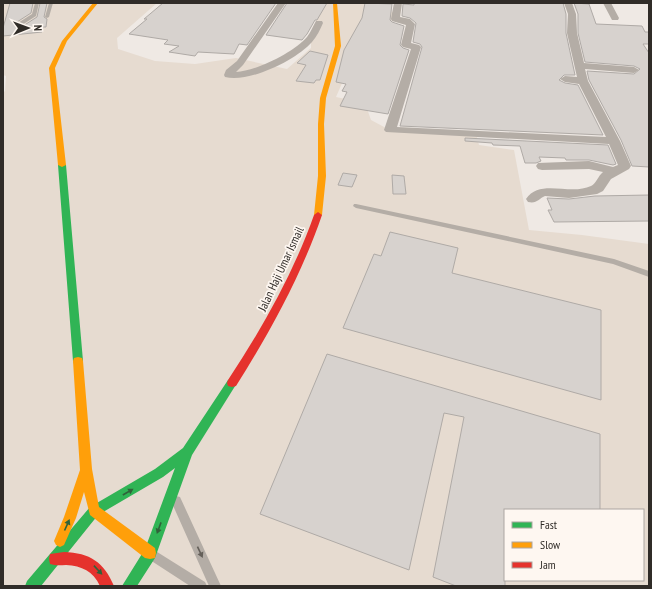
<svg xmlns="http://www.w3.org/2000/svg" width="652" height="589" font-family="'PT Sans Narrow',sans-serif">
<rect width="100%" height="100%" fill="#efe9e4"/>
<path fill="#e6dbd0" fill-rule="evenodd" d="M 3,3 L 157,3 L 117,38 L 118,49 L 155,61 L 195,64 L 236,58 L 287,69 L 311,48 L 311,32 L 324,3 L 378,3 L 378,6 L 395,13 L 388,28 L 353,58 L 336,97 L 365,103 L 371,120 L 386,128 L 477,137 L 479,145 L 514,150 L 529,230 L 582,235 L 649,244 L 649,586 L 3,586 L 3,93 L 5,91 L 6,76 L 3,75 ZM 505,510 L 643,510 L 643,580 L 505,580 Z"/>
<path fill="#d7d2ce" stroke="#afaaa6" d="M 10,3 L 33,3 L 31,13 L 17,22 L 16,25 L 18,26 L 23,26 L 37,17 L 40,3 L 47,3 L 44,17 L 47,19 L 46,27 L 43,27 L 42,32 L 3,36 L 3,28 Z
M 163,3 L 276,3 L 247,45 L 239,44 L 234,54 L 198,52 L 195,56 L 169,52 L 179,46 L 164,44 L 168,40 L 129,34 L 147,19 L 144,19 Z
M 287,3 L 327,3 L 317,20 L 315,20 L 307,34 L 302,40 L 266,35 Z
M 365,3 L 392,4 L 390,20 L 392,22 L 404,26 L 400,45 L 403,48 L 409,50 L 388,114 L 340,106 L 347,92 L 342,91 L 346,84 L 336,82 L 344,50 L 362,18 Z
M 414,3 L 563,3 L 566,14 L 566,33 L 575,75 L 564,75 L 559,80 L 565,83 L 578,85 L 603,135 L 400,126 L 422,47 L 420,44 L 413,42 L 416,23 L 410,18 L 402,16 L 403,4 L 414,5 Z
M 574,3 L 589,4 L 596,24 L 642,26 L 645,32 L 649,32 L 649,44 L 643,44 L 649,53 L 649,167 L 632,166 L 621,140 L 589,80 L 587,71 L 634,74 L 640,69 L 634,66 L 585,62 L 578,33 L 578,14 Z
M 310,51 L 328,55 L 320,80 L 316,80 L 314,83 L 296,81 L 306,65 L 297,63 Z
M 465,138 L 608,145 L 616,164 L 613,165 L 589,160 L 566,160 L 565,158 L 539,157 L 541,161 L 536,163 L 525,163 L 520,146 L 493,145 L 492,143 L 465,141 Z
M 343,173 L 357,175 L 352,187 L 338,185 Z
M 392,175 L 404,176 L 406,194 L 393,194 Z
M 649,195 L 649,221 L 554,222 L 548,210 L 552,210 L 547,198 L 569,199 L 595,196 Z
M 390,232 L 458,248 L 452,273 L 601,310 L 601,400 L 343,328 L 374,254 L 381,256 Z
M 327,354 L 600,434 L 600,510 L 505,510 L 505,586 L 456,586 L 433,577 L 464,417 L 444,413 L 409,570 L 260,514 Z"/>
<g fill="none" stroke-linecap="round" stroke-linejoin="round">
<path fill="#b4ada6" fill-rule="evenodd" d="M 35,3 L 39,3 L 36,16 L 22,25 L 18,25 L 18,23 L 32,14 Z
M 49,3 L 53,3 L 49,17 L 47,18 L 45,17 Z
M 354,204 L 356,204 L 614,259 L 649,271 L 649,277 L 613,264 L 356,208 L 353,206 Z
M 176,496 L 180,497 L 221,586 L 209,586 L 171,501 L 172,497 Z
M 154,550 L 205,582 L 207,586 L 190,586 L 150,560 L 148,556 L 150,552 Z"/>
<path fill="#b4ada6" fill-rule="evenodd" d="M 278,3 L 286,3 L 243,65 L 236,72 C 256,71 293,53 307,37 C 311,32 313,26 316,21 L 322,21 L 323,23 C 320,30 317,36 312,42 C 296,60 250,83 225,77 L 224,75 L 226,70 L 237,61 Z
M 394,3 L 402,3 L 400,17 L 410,19 L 415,24 L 411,43 L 419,45 L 421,47 L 397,127 L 606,137 L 579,84 L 565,82 L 560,79 L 565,76 L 577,77 L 567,33 L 568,14 L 564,3 L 572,3 L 576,14 L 577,33 L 584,63 L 634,67 L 639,70 L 634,73 L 585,69 L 588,81 L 620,141 L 631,166 L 629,169 L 611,179 L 603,191 L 597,194 L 569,198 L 545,196 C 538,199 537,204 528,202 L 526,199 C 540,178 570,196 591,186 C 596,184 598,176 603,172 L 589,169 L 542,170 L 538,169 L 536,166 L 538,163 L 589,161 L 613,167 L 618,165 L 609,144 L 386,132 L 384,130 L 411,49 L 403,47 L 401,45 L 406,25 L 392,21 L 391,19 Z
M 603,3 L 611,3 L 619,18 L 618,20 L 612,20 Z"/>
<path fill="#30b455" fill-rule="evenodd" d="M 62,163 L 66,165 L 83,361 L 82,364 L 78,365 L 74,364 L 73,361 L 58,165 Z
M 232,379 L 236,380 L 237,383 L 192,455 L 155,558 L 137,586 L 122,586 L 145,549 L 175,468 L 163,477 L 98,515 L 41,586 L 25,586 L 27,581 L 90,507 L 155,469 L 183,448 L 228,380 Z"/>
<path fill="#ff9f0a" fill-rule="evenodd" d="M 93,3 L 98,3 L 67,41 L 55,68 L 66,165 L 62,167 L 58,165 L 49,68 L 62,41 Z
M 333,3 L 337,3 L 341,46 L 326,98 L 324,124 L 326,176 L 322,215 L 318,218 L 314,215 L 318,176 L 318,124 L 320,98 L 335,46 Z
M 78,357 L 82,358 L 83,361 L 92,469 L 99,507 L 155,548 L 156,553 L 155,558 L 150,559 L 145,558 L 90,515 L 84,492 L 76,518 L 64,545 L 60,547 L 56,545 L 54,541 L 64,517 L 80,470 L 73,361 L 74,358 Z"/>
<path fill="#e5322d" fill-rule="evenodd" d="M 318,212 L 322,215 C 301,276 270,332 236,386 L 232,387 L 228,386 L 227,383 L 228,380 C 263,327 293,274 314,215 Z
M 64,552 C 90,553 104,562 114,586 L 100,586 C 93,571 82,566 66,565 C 61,565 56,566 50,564 L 49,559 L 50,554 Z"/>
</g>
<defs><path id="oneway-solid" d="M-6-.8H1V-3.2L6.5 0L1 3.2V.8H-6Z"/></defs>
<g fill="#30623a">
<use href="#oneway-solid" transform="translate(128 492) rotate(-30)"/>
<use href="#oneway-solid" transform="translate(67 525) rotate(-66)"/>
<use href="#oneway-solid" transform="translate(159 528) rotate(110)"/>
<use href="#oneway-solid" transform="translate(98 570) rotate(47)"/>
</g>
<use fill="#65605a" href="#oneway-solid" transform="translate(200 552) rotate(65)"/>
<g text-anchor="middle" stroke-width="3.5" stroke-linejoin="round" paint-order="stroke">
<g font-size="12" fill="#302c28" stroke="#fef7f1">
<text transform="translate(281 269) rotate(-65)" y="4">Jalan Haji Umar Ismail</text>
</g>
</g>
<rect width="652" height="589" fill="none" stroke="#302c28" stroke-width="8"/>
<rect x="504" y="509" width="140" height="72" fill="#fef7f1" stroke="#aca6a1"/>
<rect x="512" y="522" width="20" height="6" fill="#30b455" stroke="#aca6a1"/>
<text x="540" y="529" font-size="12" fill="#302c28">Fast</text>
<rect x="512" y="542" width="20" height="6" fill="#ff9f0a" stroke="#aca6a1"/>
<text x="540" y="549" font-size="12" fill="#302c28">Slow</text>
<rect x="512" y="562" width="20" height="6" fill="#e5322d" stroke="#aca6a1"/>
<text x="540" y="569" font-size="12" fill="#302c28">Jam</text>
<g transform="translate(28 28) rotate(89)" stroke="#fef7f1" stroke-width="3" paint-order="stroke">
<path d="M0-3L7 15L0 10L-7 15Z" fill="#302c28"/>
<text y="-6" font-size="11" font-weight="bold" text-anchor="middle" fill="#302c28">N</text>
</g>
</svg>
